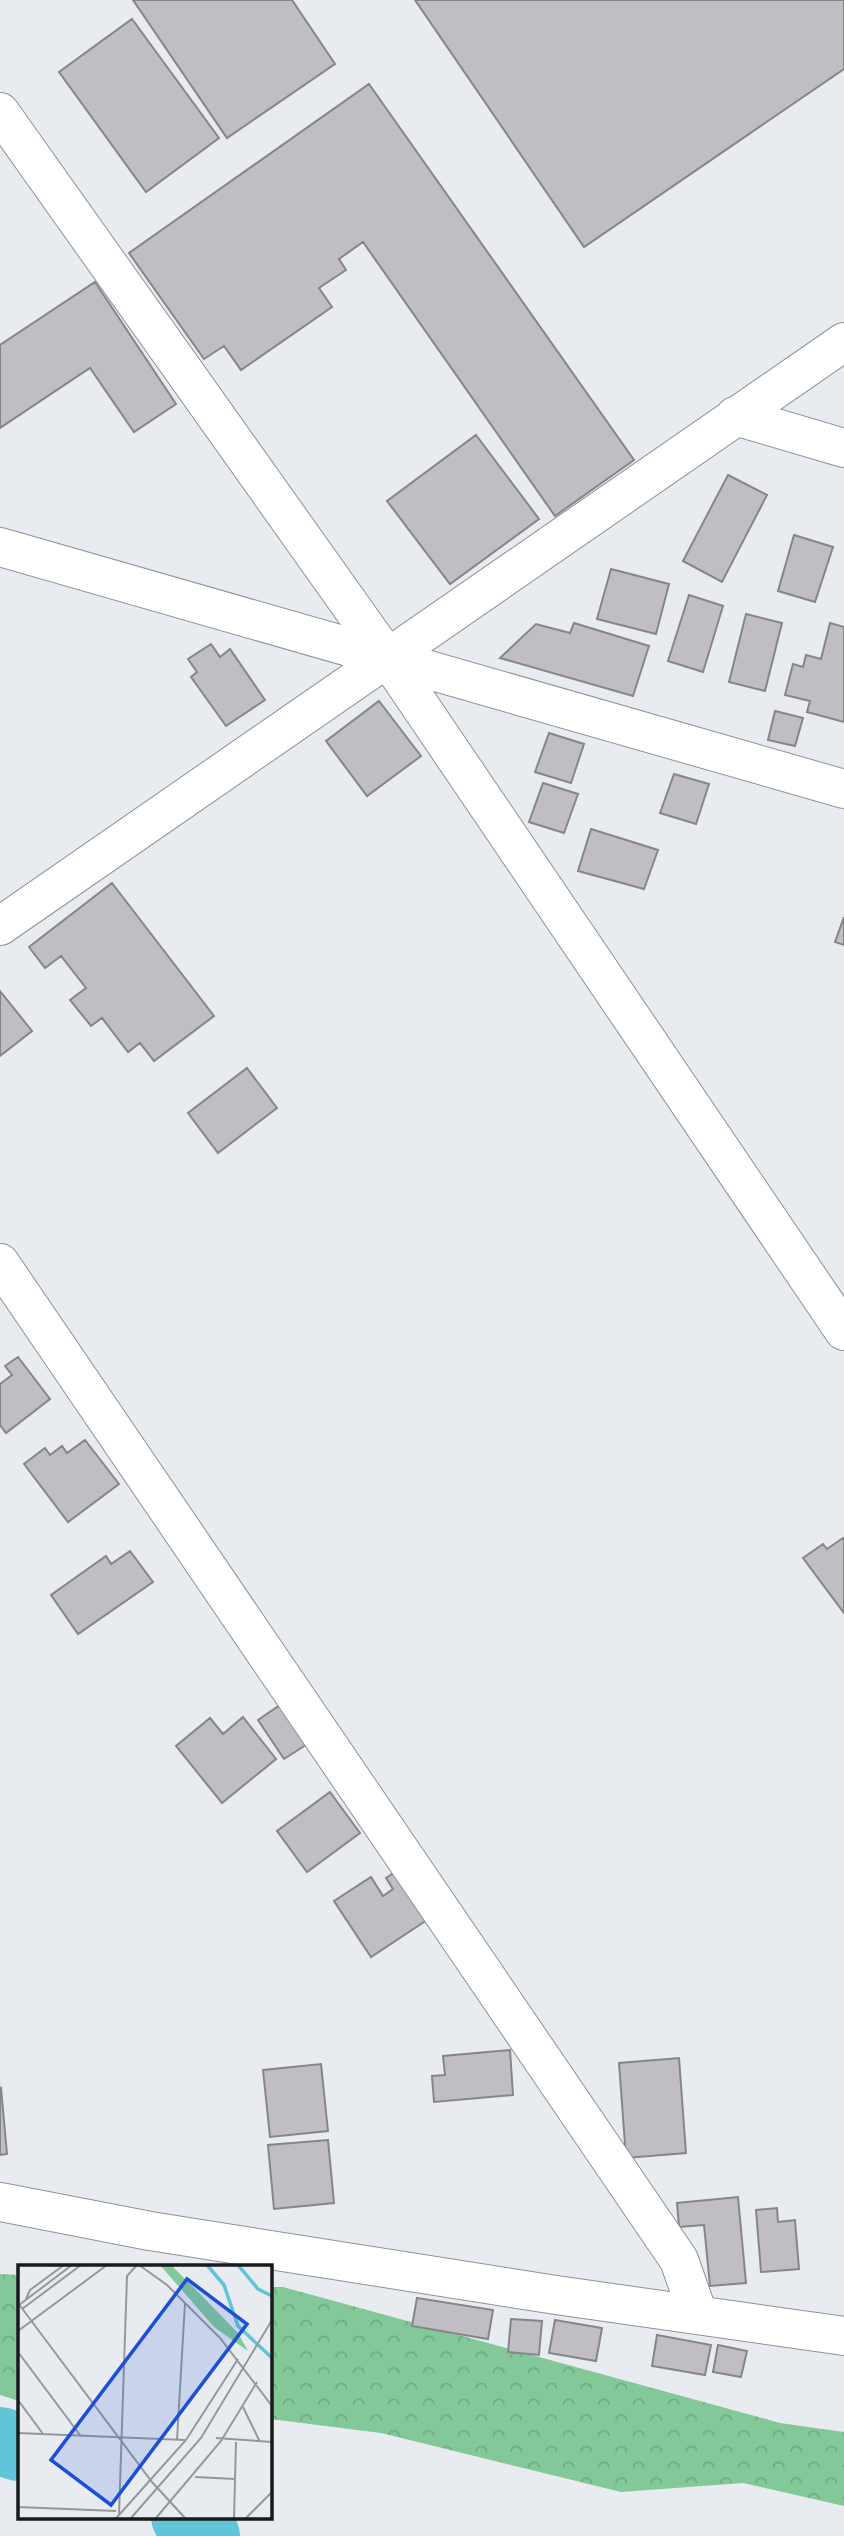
<svg xmlns="http://www.w3.org/2000/svg" width="844" height="2536" font-family="Montserrat,sans-serif">
<defs>
<pattern id="forest-crowns" width="20" height="18" patternUnits="userSpaceOnUse" patternTransform="scale(1.75)"><rect width="20" height="18" fill="#83c898"/><path d="M2 6a3 3 0 1 1 6 0M12 15a3 3 0 1 1 6 0" fill="none" stroke="#70ab82"/></pattern>
</defs>
<rect width="100%" height="100%" fill="#e8ecf0"/>
<path fill="url(#forest-crowns)" d="M 0,2274 L 19,2275 L 19,2401 L 0,2395 Z
M 270,2287 L 283,2287 L 780,2423 L 844,2432 L 844,2506 L 743,2483 L 621,2492 L 381,2433 L 270,2419 Z"/>
<g fill="none" stroke-linecap="round" stroke-linejoin="round">
<path stroke="#60c5d9" stroke-width="68" d="M 0,2441 L 19,2447
M 185,2517 L 206,2536"/>
</g>
<path fill="#c0bec4" stroke="#86858a" stroke-width="2" d="M 133,0 L 292,0 L 335,64 L 227,138 Z
M 415,0 L 844,0 L 844,69 L 584,247 Z
M 132,19 L 219,138 L 146,192 L 59,72 Z
M 369,84 L 634,460 L 555,516 L 363,242 L 339,259 L 346,270 L 319,288 L 332,307 L 241,370 L 224,346 L 204,359 L 129,253 Z
M 95,282 L 176,404 L 134,432 L 90,368 L 0,428 L 0,345 Z
M 476,435 L 539,519 L 450,584 L 387,501 Z
M 728,475 L 767,495 L 722,582 L 683,561 Z
M 794,535 L 833,547 L 815,602 L 778,591 Z
M 611,569 L 669,584 L 656,634 L 597,619 Z
M 689,595 L 723,606 L 703,672 L 668,661 Z
M 746,614 L 782,623 L 765,691 L 729,682 Z
M 574,623 L 649,646 L 633,696 L 500,658 L 536,624 L 570,633 Z
M 830,623 L 844,627 L 844,722 L 807,712 L 810,701 L 785,695 L 793,664 L 803,667 L 806,655 L 821,659 Z
M 211,644 L 220,657 L 230,649 L 265,700 L 226,726 L 191,677 L 197,672 L 188,659 Z
M 379,701 L 421,756 L 367,796 L 326,741 Z
M 775,711 L 803,718 L 795,746 L 768,740 Z
M 549,733 L 584,744 L 571,783 L 535,772 Z
M 674,774 L 709,784 L 696,824 L 660,813 Z
M 543,783 L 578,794 L 564,833 L 529,822 Z
M 591,829 L 658,850 L 644,889 L 578,871 Z
M 112,883 L 214,1016 L 154,1061 L 140,1043 L 128,1052 L 102,1018 L 91,1026 L 70,1000 L 86,988 L 61,956 L 45,968 L 29,947 Z
M 844,917 L 844,945 L 835,942 Z
M 0,991 L 32,1031 L 0,1056 Z
M 247,1068 L 277,1108 L 218,1153 L 188,1113 Z
M 18,1357 L 50,1399 L 6,1433 L 0,1425 L 0,1384 L 12,1375 L 5,1366 Z
M 85,1440 L 119,1484 L 68,1522 L 24,1464 L 45,1448 L 50,1455 L 62,1446 L 67,1453 Z
M 843,1538 L 844,1539 L 844,1613 L 803,1558 L 823,1544 L 827,1549 Z
M 130,1551 L 153,1582 L 78,1634 L 51,1595 L 106,1556 L 111,1564 Z
M 286,1701 L 312,1741 L 284,1759 L 258,1720 Z
M 243,1717 L 276,1759 L 222,1803 L 176,1746 L 210,1718 L 223,1734 Z
M 330,1792 L 360,1833 L 307,1872 L 277,1831 Z
M 398,1870 L 430,1918 L 371,1957 L 334,1901 L 371,1877 L 383,1896 L 393,1889 L 386,1878 Z
M 510,2050 L 513,2095 L 434,2102 L 432,2076 L 445,2075 L 443,2056 Z
M 679,2058 L 686,2153 L 626,2158 L 619,2063 Z
M 321,2064 L 328,2131 L 270,2137 L 263,2070 Z
M 1,2088 L 7,2154 L 0,2155 L 0,2089 Z
M 328,2140 L 334,2203 L 274,2209 L 268,2145 Z
M 738,2197 L 746,2283 L 710,2286 L 704,2225 L 679,2227 L 677,2203 Z
M 777,2208 L 778,2222 L 795,2220 L 799,2269 L 761,2272 L 756,2210 Z
M 417,2298 L 493,2310 L 488,2339 L 412,2326 Z
M 511,2319 L 542,2321 L 539,2355 L 508,2352 Z
M 555,2320 L 602,2328 L 596,2361 L 549,2353 Z
M 657,2335 L 711,2345 L 705,2375 L 652,2366 Z
M 718,2345 L 747,2351 L 741,2377 L 713,2372 Z"/>
<g fill="none" stroke-linecap="round" stroke-linejoin="round">
<g stroke="#8e9296" stroke-width="40">
<path id="minor" d="M 0,112 L 387,657 L 844,1331
M 735,416 L 844,448
M 0,547 L 844,789
M 0,926 L 844,342
M 0,1263 L 679,2260 L 698,2314
M 0,2202 L 150,2231 L 556,2295 L 844,2336"/>
</g>
<use href="#minor" stroke="#fff" stroke-width="38"/>
</g>
<g transform="translate(18 2265)">
<rect width="254" height="254" fill="#e8ecf0"/>
<path d="M 142,0 L 153,0 L 182,29 L 220,68 L 230,86 L 196,62 Z" fill="#83c898"/>
<path fill="none" stroke="#60c5d9" stroke-width="3.5" d="M 189,0 L 206,20 L 220,61 L 254,93M 220,0 L 240,24 L 254,31"/>
<path fill="none" stroke="#95989b" stroke-width="2" d="M 121,0 L 149,20 L 202,73 L 254,141M 8,34 L 12,25 L 46,0M 0,38 L 134,217 L 167,253M 1,40 L 54,0M 4,44 L 63,0M 0,66 L 89,0M 0,87 L 62,170M 0,135 L 25,169M 225,142 L 242,177M 0,168 L 167,175M 198,173 L 254,177M 159,175 L 167,38M 177,212 L 217,214M 0,242 L 98,246M 101,250 L 168,175 L 220,94M 98,253 L 101,250 L 109,11 L 119,0M 113,253 L 183,173 L 254,55M 138,253 L 203,176 L 239,117M 216,253 L 218,177M 228,253 L 254,227"/>
<path fill="#1d4ed8" fill-opacity="0.15" stroke="#1d4ed8" stroke-width="3.5" d="M 169,14 L 229,59 L 93,240 L 33,195 Z"/>
<rect width="254" height="254" fill="none" stroke="#181a1b" stroke-width="3.5"/>
</g>
</svg>
